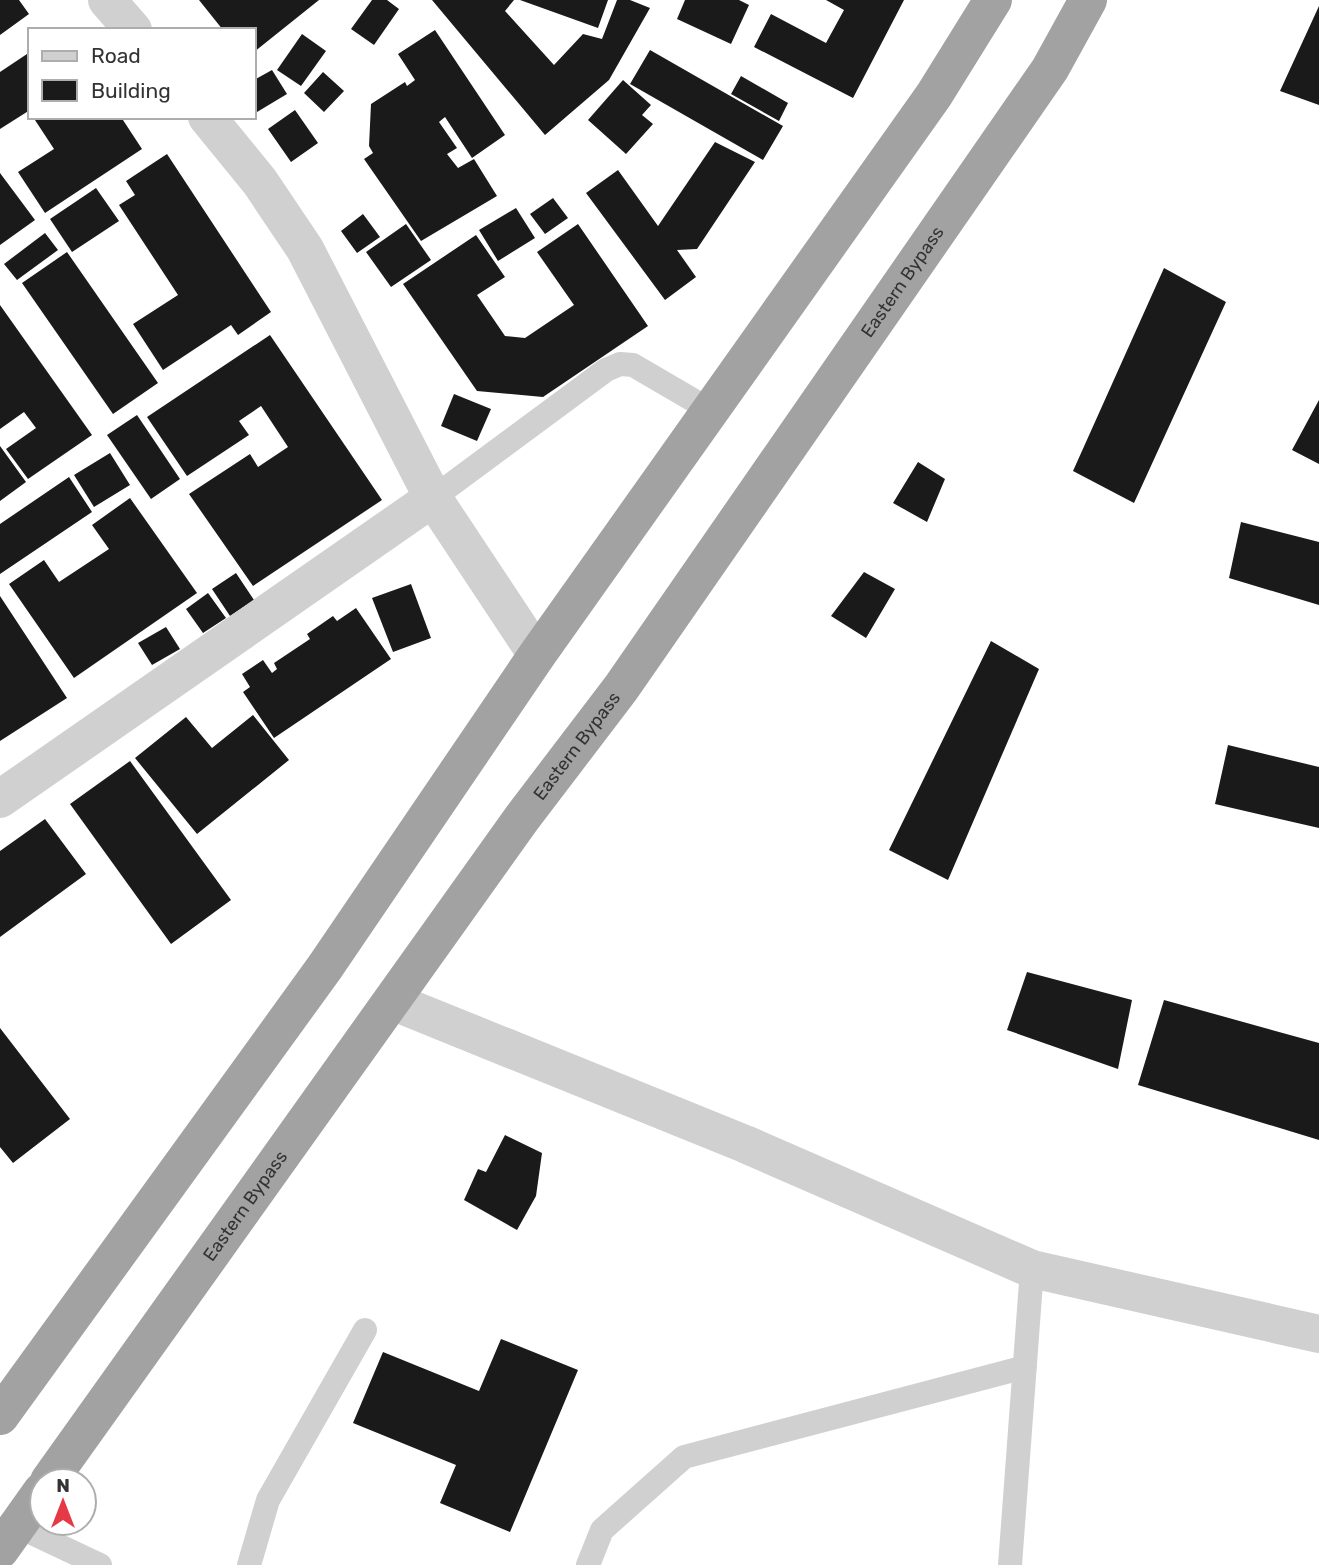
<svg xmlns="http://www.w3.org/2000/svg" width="1319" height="1565" font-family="Rubik,sans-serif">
<rect width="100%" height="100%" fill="#fff"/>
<path fill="#1a1a1a" d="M 0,0 L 19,0 L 29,14 L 0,35 Z
M 199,0 L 319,0 L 254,52 L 254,30 L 223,30 Z
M 372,0 L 387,0 L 399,9 L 374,45 L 351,29 Z
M 432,0 L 514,0 L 505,11 L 554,65 L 583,34 L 602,39 L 617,0 L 630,0 L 650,8 L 609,80 L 545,135 Z
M 520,0 L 608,0 L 598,28 Z
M 685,0 L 739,0 L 749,5 L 731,44 L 677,19 Z
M 826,0 L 904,0 L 853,98 L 754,47 L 771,14 L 826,43 L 844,10 Z
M 1319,6 L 1319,105 L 1280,91 Z
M 435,30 L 505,135 L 472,158 L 445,117 L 439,122 L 457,148 L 447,154 L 458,168 L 474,159 L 497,196 L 421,241 L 364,159 L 373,153 L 369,146 L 371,104 L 405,82 L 407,86 L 415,80 L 398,54 Z
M 302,34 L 326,51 L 301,86 L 277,70 Z
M 650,50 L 783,126 L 763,160 L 630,84 Z
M 30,52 L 30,110 L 0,129 L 0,72 Z
M 272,70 L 287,94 L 257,112 L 254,106 L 254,80 Z
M 323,72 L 344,91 L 324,112 L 304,93 Z
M 741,76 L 788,103 L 779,121 L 731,94 Z
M 623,80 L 651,105 L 642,115 L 653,124 L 626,154 L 588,120 Z
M 295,110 L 318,143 L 291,162 L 268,129 Z
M 33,117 L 121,117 L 142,149 L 45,213 L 18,172 L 54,149 Z
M 715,142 L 755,162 L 697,249 L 677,250 L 696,277 L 665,300 L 586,193 L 618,170 L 658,226 Z
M 167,154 L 271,312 L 238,335 L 231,325 L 163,370 L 133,324 L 178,295 L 119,205 L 135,195 L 126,181 Z
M 0,173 L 35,220 L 0,245 Z
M 96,188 L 119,221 L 72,252 L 50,219 Z
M 553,198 L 568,218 L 545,234 L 530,214 Z
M 516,208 L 535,238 L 498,261 L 479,230 Z
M 363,214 L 380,237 L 357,253 L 341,231 Z
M 406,224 L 431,260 L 391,287 L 366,252 Z
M 578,224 L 648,326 L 543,397 L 477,391 L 403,284 L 476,235 L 505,277 L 477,295 L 505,336 L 525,338 L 574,305 L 537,252 Z
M 45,233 L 58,250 L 17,280 L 4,264 Z
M 67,252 L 158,383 L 113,414 L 22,283 Z
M 1164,268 L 1226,302 L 1134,503 L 1073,471 Z
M 0,305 L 92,435 L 28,479 L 6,449 L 36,428 L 24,412 L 0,429 Z
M 270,335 L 382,500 L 253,586 L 189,494 L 250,454 L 258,467 L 288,447 L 261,406 L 239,421 L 249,435 L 187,476 L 147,417 Z
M 454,394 L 491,409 L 477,441 L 441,426 Z
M 1319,400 L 1319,464 L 1292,450 Z
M 137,415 L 180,479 L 151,499 L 107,435 Z
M 0,446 L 26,482 L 0,501 Z
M 110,453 L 130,485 L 94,507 L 74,475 Z
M 918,462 L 945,479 L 927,522 L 893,503 Z
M 69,477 L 92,512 L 0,574 L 0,524 Z
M 130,498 L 197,593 L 74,678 L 9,584 L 44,560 L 59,582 L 109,549 L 92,525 Z
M 1241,522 L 1319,542 L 1319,605 L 1229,578 Z
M 864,572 L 895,589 L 866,638 L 831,616 Z
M 236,573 L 254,600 L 230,616 L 212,589 Z
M 411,584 L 431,638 L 393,652 L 372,598 Z
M 208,593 L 226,618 L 203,633 L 186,609 Z
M 0,596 L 67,698 L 0,741 Z
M 356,608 L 391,659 L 274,738 L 243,692 L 250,687 L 242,674 L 263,660 L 272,673 L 277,669 L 274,663 L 310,639 L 307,634 L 333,616 L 337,621 Z
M 166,627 L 180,649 L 152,665 L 138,643 Z
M 991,641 L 1039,669 L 948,880 L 889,850 Z
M 253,715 L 289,760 L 197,834 L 135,758 L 186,717 L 212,748 Z
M 1228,745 L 1319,767 L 1319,828 L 1215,804 Z
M 130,761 L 231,900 L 171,944 L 70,804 Z
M 45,819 L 86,874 L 0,937 L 0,851 Z
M 1027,972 L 1132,1000 L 1118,1069 L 1007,1030 Z
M 1164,1000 L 1319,1043 L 1319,1140 L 1138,1085 Z
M 0,1028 L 70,1119 L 13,1163 L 0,1147 Z
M 505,1135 L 542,1153 L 536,1196 L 517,1230 L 464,1200 L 478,1169 L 486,1172 Z
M 501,1339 L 578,1370 L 510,1532 L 440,1503 L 456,1465 L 353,1423 L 383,1352 L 479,1391 Z"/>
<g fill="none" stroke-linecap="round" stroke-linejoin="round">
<path stroke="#d0d0d0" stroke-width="24" d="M 433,498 L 606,370 L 620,364 L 633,365 L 710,410
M 17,1526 L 100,1565
M 249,1565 L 268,1500 L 365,1330
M 588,1565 L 602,1530 L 684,1457 L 1025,1367
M 1010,1565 L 1032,1269"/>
<path stroke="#d0d0d0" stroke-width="38" d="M 0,799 L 433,498
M 394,1002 L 745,1144 L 1032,1269 L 1319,1334"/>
<path stroke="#d0d0d0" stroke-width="38" d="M 107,0 L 133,30
M 207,117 L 260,182 L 305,249 L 433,498 L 537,655"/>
<g stroke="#a2a2a2" stroke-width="38">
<path d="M 0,1416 L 325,967 L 537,655 L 934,95 L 993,0"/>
<path id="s1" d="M 49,1481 L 522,818 L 621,688 L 1050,69 L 1088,0"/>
<path d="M 0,1550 L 42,1491"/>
</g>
</g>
<g text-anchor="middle" stroke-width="7" stroke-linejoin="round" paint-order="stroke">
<g font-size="18" fill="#333" stroke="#fff">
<text dy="6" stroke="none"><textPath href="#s1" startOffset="1472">Eastern Bypass</textPath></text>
<text dy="6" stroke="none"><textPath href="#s1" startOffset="905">Eastern Bypass</textPath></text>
<text dy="6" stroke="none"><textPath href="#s1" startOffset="338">Eastern Bypass</textPath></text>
</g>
</g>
<rect x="28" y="28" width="228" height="91" fill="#ffffff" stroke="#adadad" stroke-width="2"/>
<rect x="42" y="51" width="35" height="10" fill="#d0d0d0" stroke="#adadad" stroke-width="2"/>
<text x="91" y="63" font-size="21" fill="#333333">Road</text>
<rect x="42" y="80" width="35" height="21" fill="#1a1a1a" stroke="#adadad" stroke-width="2"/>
<text x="91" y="98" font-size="21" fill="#333333">Building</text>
<g transform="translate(63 1502)"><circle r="33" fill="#ffffff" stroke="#adadad" stroke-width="2"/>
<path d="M0-5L12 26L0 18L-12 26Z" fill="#e63946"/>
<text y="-10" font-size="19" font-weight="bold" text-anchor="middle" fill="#333333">N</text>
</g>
</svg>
